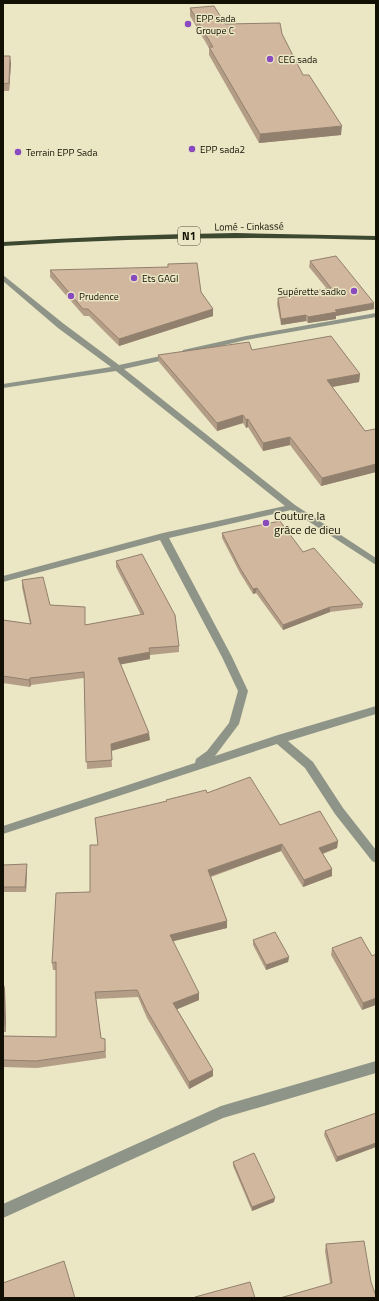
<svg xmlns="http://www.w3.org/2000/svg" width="379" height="1301" font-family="'Titillium Web',sans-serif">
<rect width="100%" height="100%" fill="#ebe6c3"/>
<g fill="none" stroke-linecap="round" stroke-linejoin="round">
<path fill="#8e9588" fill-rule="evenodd" d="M 3,275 L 64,324 L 119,365 L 170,354 L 173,354 L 173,358 L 124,369 L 295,505 L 376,558 L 376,565 L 291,510 L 169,538 L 232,657 L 248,691 L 239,724 L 215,756 L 278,735 L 376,706 L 376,714 L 288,741 L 313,762 L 343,808 L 376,850 L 376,863 L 372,861 L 335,814 L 305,768 L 277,744 L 3,834 L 3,826 L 195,763 L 196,759 L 207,751 L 229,723 L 238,691 L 222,657 L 160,540 L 3,582 L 3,576 L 163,533 L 285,506 L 116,371 L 3,388 L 3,384 L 111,367 L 58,328 L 3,281 Z
M 376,313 L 376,317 L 246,340 L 186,354 L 182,352 L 183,350 L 246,336 Z
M 376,1061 L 376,1073 L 223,1118 L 3,1218 L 3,1204 L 221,1106 Z"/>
<path fill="#3c4830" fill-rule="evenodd" d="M 236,233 L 376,236 L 376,240 C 251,236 127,238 3,246 L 3,242 C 81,237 158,234 236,233 Z"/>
</g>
<path fill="#b39d87" d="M 190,8 L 225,24 L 282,34 L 303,75 L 341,135 L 259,143 L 209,55 L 209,48 L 190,16 Z
M 3,56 L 11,63 L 9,91 L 3,91 Z
M 310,261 L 374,309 L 336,316 L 336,319 L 308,323 L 306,321 L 281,325 L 277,304 L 278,298 L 327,289 L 309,267 Z
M 50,270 L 201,292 L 213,309 L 213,316 L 119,346 L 89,316 L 84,316 L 50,277 Z
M 252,350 L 360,374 L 359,382 L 332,387 L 365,431 L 376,430 L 376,472 L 321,486 L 290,445 L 263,451 L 248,427 L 246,428 L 243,423 L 217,431 L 159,362 L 158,355 Z
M 222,533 L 303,552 L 363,604 L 362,608 L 330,612 L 283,630 L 256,593 L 253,594 L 240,573 L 222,538 Z
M 116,561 L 179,646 L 179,652 L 150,655 L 150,659 L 120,664 L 150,740 L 111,751 L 112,767 L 87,769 L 84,678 L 31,685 L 30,687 L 3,683 L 3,620 L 30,624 L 22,587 L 22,580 L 50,605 L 85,613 L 85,625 L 141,615 L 116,567 Z
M 207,793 L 280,825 L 338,841 L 337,848 L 323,854 L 332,869 L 332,876 L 303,887 L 281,851 L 211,877 L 227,921 L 227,928 L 173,941 L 199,1000 L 177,1009 L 213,1070 L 213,1076 L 189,1089 L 147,1018 L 138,997 L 96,999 L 101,1038 L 105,1039 L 106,1058 L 37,1068 L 3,1067 L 3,1036 L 56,1037 L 56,970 L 53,970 L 52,963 L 90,892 L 167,801 L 166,800 Z
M 3,865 L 27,869 L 26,892 L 3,892 Z
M 253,940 L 289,957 L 288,962 L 266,970 L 253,945 Z
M 332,948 L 372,956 L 362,1010 L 331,955 Z
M 3,981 L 5,989 L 6,1032 L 3,1032 Z
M 376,1113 L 336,1162 L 324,1135 L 325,1131 Z
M 233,1162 L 274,1202 L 252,1211 L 233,1166 Z
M 326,1244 L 371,1282 L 330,1283 L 325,1251 Z"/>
<path fill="#92806e" d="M 10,56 L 11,63 L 9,91 L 9,83 Z
M 342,126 L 341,135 L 259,143 L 260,134 Z
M 374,303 L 374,309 L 336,316 L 336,319 L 308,323 L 308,317 L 335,310 Z
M 213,309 L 213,316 L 119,346 L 119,339 Z
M 306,315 L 306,321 L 281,325 L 281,319 Z
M 360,374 L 359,382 L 326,388 L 327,380 Z
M 243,415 L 243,423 L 217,431 L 217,423 Z
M 248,419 L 248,427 L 246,428 L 246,420 Z
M 290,437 L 290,445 L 263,451 L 263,443 Z
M 376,464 L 376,472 L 321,486 L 322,478 Z
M 257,588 L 256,593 L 253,594 L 253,589 Z
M 330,607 L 330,612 L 283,630 L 283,625 Z
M 150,652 L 150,659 L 118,665 L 118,658 Z
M 30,678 L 31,685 L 30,687 L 29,680 Z
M 149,733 L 150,740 L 111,751 L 112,767 L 111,744 Z
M 338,841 L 337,848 L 318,855 L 319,848 Z
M 282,844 L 281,851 L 208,877 L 208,870 Z
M 27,864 L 27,869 L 26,892 L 25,887 Z
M 332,869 L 332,876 L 303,887 L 304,880 Z
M 227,921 L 227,928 L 170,942 L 170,935 Z
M 289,957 L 288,962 L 266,970 L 266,965 Z
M 3,981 L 5,989 L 6,1032 L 5,1024 Z
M 199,993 L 199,1000 L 173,1011 L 173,1003 Z
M 376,998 L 376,1005 L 362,1010 L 363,1003 Z
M 213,1070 L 213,1076 L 189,1089 L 189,1082 Z
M 376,1143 L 376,1147 L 336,1162 L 337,1157 Z
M 275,1198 L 274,1202 L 252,1211 L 252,1207 Z"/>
<path fill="#d0b79d" stroke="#92806e" d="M 214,6 L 225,24 L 280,23 L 282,34 L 303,75 L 309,75 L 342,126 L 260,134 L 209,47 L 213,47 L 190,8 Z
M 3,56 L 10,56 L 9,83 L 3,84 Z
M 336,256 L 374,303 L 335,310 L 337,312 L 308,317 L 306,315 L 281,319 L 278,298 L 331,288 L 310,261 Z
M 197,263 L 201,292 L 213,309 L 119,339 L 88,309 L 83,309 L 50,270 L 168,267 L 168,264 Z
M 331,336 L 360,374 L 327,380 L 365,431 L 375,429 L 376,430 L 376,464 L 322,478 L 290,437 L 263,443 L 248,419 L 246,420 L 243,415 L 217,423 L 158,355 L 249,342 L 252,350 Z
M 280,521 L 303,552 L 314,548 L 363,604 L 330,607 L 283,625 L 257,588 L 253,589 L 240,568 L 222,533 Z
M 142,554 L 175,615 L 179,646 L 149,648 L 150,652 L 118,658 L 149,733 L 111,744 L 112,760 L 86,762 L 84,672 L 30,678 L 29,680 L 3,676 L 3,620 L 31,624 L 22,580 L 43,577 L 50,605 L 85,607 L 85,625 L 144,614 L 116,561 Z
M 250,777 L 280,825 L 320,811 L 338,841 L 319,848 L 332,869 L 304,880 L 282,844 L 208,870 L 227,921 L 170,935 L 199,993 L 173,1003 L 213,1070 L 189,1082 L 147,1011 L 137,990 L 95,992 L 101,1038 L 105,1039 L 105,1051 L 36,1061 L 3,1060 L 3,1036 L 56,1037 L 56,962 L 52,963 L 56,893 L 90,892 L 90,845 L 98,845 L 95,818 L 167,801 L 166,800 L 206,790 L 207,793 Z
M 27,864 L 25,887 L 3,887 L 3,865 Z
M 275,932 L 289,957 L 266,965 L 253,940 Z
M 361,937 L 372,956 L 376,954 L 376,998 L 363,1003 L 332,948 Z
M 3,981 L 5,1024 L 3,1024 Z
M 376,1113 L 376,1143 L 337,1157 L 325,1131 Z
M 254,1153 L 275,1198 L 252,1207 L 233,1162 Z
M 364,1241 L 371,1282 L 376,1296 L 376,1298 L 280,1298 L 332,1283 L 326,1244 Z
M 64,1261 L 75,1298 L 3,1298 L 3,1283 Z
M 250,1282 L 255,1298 L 195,1298 L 195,1297 Z"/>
<g fill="#8949bf" stroke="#ebe6c3" stroke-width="1.5">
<circle cx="188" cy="24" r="4"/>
<circle cx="270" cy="59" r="4"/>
<circle cx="192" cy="149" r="4"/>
<circle cx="18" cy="152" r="4"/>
<circle cx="134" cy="278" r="4"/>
<circle cx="354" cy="291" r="4"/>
<circle cx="71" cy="296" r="4"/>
<circle cx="266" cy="523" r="4"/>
</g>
<g text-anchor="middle" stroke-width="3" stroke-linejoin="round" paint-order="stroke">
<g font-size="10" fill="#121005" stroke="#ebe6c3" text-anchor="start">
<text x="196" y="22">EPP sada<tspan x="196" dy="12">Groupe C</tspan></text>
<text x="278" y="63">CEG sada</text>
<text x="200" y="153">EPP sada2</text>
<text x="26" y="156">Terrain EPP Sada</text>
<text x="142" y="282">Ets GAGI</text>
<text x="346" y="295" text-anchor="end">Supérette sadko</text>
<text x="79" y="300">Prudence</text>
</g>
<g font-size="10" fill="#121005" stroke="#ebe6c3">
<text transform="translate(249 226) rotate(-1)" y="4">Lomé - Cinkassé</text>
</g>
<rect fill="#ebe6c3" stroke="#53503e" stroke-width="1" x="178" y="227" width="22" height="18" rx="3"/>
<g font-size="11" font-weight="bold" fill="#121005">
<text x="189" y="240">N1</text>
</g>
<g font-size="12" fill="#121005" stroke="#ebe6c3" text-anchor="start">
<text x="274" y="520">Couture la<tspan x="274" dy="14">grâce de dieu</tspan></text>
</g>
</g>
<rect width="379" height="1301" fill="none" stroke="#121005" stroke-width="8"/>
</svg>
